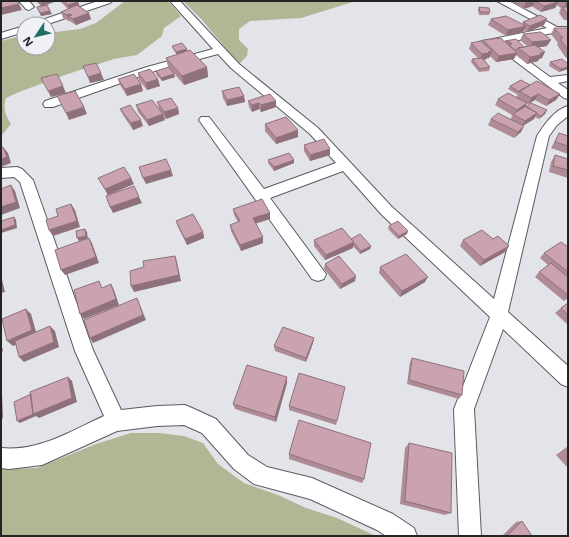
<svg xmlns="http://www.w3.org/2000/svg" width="569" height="537" font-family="'Noto Sans',sans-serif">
<rect width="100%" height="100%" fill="#e2e4ea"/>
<path fill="#b0b795" d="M 125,1 L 168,1 L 181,16 L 164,28 L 162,36 L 137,55 L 114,59 L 68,74 L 19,92 L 6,98 C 3,109 5,114 11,124 L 1,136 L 1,41 L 24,35 L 24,48 L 48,48 L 48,33 L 80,29 L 96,23 Z
M 183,1 L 356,1 L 301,18 L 250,21 L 239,29 L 239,40 L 248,49 L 247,56 L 239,64 L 202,20 Z
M 131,433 L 159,433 L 184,436 L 203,443 L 218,464 L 244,483 L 278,495 L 306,508 L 337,518 L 376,536 L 1,536 L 1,469 L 37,468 L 96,444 Z"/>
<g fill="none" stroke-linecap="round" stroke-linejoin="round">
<g stroke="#595b60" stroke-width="2">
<path id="minor" d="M 19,1 L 29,1 L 34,7 L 29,10 L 26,9 Z
M 98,1 L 112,1 L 110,3 L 48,24 L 34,24 L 36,22 Z
M 170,1 L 180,1 L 239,64 L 318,128 L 392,207 L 494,299 L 537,136 C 544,125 554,110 568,106 L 568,116 L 557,125 L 549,136 L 508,312 L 568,366 L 568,387 L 561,384 L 503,329 L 474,409 L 481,536 L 459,536 L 454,409 L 490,317 L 382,215 L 343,171 L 270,198 L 326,274 L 324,279 L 318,281 L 312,279 L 199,120 L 201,117 L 209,117 L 264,189 L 336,163 L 310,134 L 231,68 L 218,54 L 155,71 L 53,107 L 45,107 L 43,104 L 45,101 L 147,67 L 213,49 Z
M 497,1 L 509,1 L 557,27 L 568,27 L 568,33 L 553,33 L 504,43 L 550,77 L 568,75 L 568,81 L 558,83 L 568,90 L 568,99 L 564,98 L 494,45 L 483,47 L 479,46 L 478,44 L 479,42 L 547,28 Z
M 24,26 L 24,32 L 1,39 L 1,33 Z
M 17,167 L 22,169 L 33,180 L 93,350 L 121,410 L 157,406 L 185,405 L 192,408 L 216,419 L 248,455 L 267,467 L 312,478 L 393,514 L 414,528 L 417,536 L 386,536 L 377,530 L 310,499 L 254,484 L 234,469 L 202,433 L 184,425 L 157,426 L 117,431 L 42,465 L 9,469 L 1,468 L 1,448 C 38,452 71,431 104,416 L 75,351 L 20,182 L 14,177 L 1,178 L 1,168 Z"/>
</g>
<use href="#minor" fill="#fff" fill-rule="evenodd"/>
</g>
<path fill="#af8b96" d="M 36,1 L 54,1 L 54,2 L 47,5 L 52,14 L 41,16 L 37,7 L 41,6 Z
M 60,1 L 78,1 L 80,7 L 91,19 L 76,25 L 71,22 L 70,21 L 69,21 L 63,18 L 61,12 L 68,9 Z
M 509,1 L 568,1 L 568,20 L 564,20 L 559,13 L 561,8 L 557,5 L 555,8 L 541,12 L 533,7 L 533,6 L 523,9 L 515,3 L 515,2 L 512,3 Z
M 479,7 L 490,12 L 489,15 L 479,15 L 478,10 Z
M 491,19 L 522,24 L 523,22 L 544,25 L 527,32 L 524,30 L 523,32 L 506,36 L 488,25 Z
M 554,28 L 568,28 L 568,57 L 566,58 L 557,45 L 558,43 L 551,34 Z
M 523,34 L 547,46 L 539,47 L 542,58 L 539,59 L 538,61 L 527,64 L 516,55 L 514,59 L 496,62 L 490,56 L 489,58 L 487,58 L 487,59 L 484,60 L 490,67 L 489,71 L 479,72 L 471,62 L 472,59 L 478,58 L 469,49 L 471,43 L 483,42 L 483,40 L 505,41 L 524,47 L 527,46 L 520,40 Z
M 172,46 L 187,49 L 187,51 L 207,67 L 208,77 L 184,85 L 173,72 L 175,77 L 162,81 L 156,74 L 156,71 L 168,67 L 166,58 L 177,55 L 173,49 Z
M 550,62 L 568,64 L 559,72 L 549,66 Z
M 138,73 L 160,86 L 147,90 L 139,80 Z
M 118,79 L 141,84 L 143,91 L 127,96 L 120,85 Z
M 530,85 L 560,94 L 556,100 L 546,106 L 535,100 L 528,104 L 527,104 L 526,106 L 547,110 L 545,114 L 539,119 L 535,117 L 534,119 L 524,125 L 521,132 L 514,138 L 488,125 L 491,119 L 511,119 L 512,115 L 495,105 L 498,99 L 516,97 L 518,95 L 508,89 L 510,86 Z
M 222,91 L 244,96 L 245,102 L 227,106 L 223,98 Z
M 248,101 L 276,107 L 261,112 L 259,109 L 252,112 L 249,107 Z
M 157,102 L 178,108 L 179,114 L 166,119 L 163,115 L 165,120 L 149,126 L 138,112 L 136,105 L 159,108 Z
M 120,109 L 143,126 L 133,130 L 123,115 Z
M 265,124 L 298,137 L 276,144 L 265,131 Z
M 559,133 L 568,136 L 568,154 L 551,148 Z
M 304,145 L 330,155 L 310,161 L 304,151 Z
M 555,155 L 568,159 L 568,178 L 549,172 L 551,162 Z
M 268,160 L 294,160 L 294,163 L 274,171 L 268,163 Z
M 98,178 L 134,184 L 108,195 Z
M 233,209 L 270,213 L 270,219 L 255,224 L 263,237 L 263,243 L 241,251 L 231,231 L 230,225 L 238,222 L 234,215 Z
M 176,221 L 203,232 L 204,238 L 187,245 L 178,227 Z
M 389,226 L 407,234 L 398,239 L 388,229 Z
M 351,239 L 371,246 L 370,249 L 360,254 L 353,246 L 353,248 L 325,260 L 314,246 L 314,240 Z
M 493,239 L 509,246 L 505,252 L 480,266 L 460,246 L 463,240 Z
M 568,247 L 568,298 L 564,301 L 535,277 L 539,272 L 548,265 L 540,258 L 544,253 Z
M 325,264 L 355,281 L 340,289 L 324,269 Z
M 380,267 L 425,282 L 400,297 L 379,273 Z
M 568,303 L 568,325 L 555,313 L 561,308 Z
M 314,338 L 313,343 L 306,362 L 275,351 L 274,346 Z
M 412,358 L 462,395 L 459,399 L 407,384 L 410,362 Z
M 287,377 L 287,383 L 276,422 L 235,409 L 233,404 Z
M 289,406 L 337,421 L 336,425 L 289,410 Z
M 409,443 L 451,513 L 445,515 L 400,504 L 405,448 Z
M 568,446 L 568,468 L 556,455 Z
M 289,454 L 364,479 L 362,483 L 289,459 Z
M 522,521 L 532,536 L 502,536 L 516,522 Z"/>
<path fill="#8e717a" d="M 48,1 L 54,1 L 54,2 L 41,6 L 40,3 Z
M 531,1 L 541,1 L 535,1 L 533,6 L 523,9 L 526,2 Z
M 78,2 L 80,8 L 70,11 L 68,5 Z
M 558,2 L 555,8 L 541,12 L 544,6 Z
M 566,3 L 568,3 L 568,9 L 563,10 Z
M 19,4 L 22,10 L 1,15 L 1,8 Z
M 50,11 L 52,14 L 41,16 L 40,13 Z
M 89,13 L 91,19 L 76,25 L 73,19 Z
M 70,14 L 72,19 L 68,16 L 70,21 L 69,21 L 67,15 Z
M 547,19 L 544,25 L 527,32 L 530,26 Z
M 526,26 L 523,32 L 506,36 L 508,30 Z
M 551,40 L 547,46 L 530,49 L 532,42 Z
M 187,49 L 187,52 L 177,55 L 176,52 Z
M 492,51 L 489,58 L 487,58 L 487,59 L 480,60 L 482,54 Z
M 545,52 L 542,58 L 539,59 L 538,61 L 527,64 L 530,57 L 540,53 Z
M 517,53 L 514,59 L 496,62 L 499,56 Z
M 207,67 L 208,77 L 184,85 L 182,76 Z
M 568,67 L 568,69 L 559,72 L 561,69 Z
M 101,73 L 104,80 L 90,83 L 88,77 Z
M 174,74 L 175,77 L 162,81 L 161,78 Z
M 158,79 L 160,86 L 147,90 L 146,83 Z
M 141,84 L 143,91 L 127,96 L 125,89 Z
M 63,86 L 66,93 L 51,97 L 48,91 Z
M 538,94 L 535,100 L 528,104 L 531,98 Z
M 560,94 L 556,100 L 546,106 L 549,100 Z
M 244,96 L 245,102 L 227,106 L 227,100 Z
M 276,101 L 276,107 L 261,112 L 261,105 Z
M 259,103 L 259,109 L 252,112 L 252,105 Z
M 527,103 L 524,110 L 514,114 L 517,110 Z
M 84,107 L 87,114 L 69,120 L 66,113 Z
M 178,108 L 179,114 L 166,119 L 164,112 Z
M 547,110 L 545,114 L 539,119 L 541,116 Z
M 537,113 L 534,119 L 521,127 L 525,121 Z
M 163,114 L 165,120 L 149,126 L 147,120 Z
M 141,120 L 143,126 L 133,130 L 131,123 Z
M 524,126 L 521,132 L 514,138 L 518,132 Z
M 298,130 L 298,137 L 276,144 L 276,138 Z
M 3,147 L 8,153 L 11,163 L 1,167 L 1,159 Z
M 330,149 L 330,155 L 310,161 L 310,155 Z
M 294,160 L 294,163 L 274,171 L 274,167 Z
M 171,170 L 173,176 L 146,184 L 143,178 Z
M 131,178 L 134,184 L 108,195 L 105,189 Z
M 11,185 L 15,191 L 20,208 L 1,215 L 1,207 Z
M 139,197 L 142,203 L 113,213 L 110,207 Z
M 71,204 L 75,210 L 80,227 L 53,236 L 49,230 Z
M 270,213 L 270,219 L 253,224 L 253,218 Z
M 14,217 L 16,220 L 17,228 L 1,233 L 1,230 Z
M 85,229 L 87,232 L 88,239 L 79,241 L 77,238 Z
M 408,231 L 407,234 L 398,239 L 399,236 Z
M 203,232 L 204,238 L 187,245 L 185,239 Z
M 263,237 L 263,243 L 241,251 L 240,245 Z
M 89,238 L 92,243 L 99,263 L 65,275 L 61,270 Z
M 354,242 L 353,248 L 325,260 L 326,255 Z
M 371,246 L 370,249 L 360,254 L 361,251 Z
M 509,246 L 505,252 L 480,266 L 484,260 Z
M 175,256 L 177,262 L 181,281 L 134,292 L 131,286 Z
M 1,276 L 5,292 L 1,293 Z
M 356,276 L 355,281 L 340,289 L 342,284 Z
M 428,277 L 425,282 L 400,297 L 402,291 Z
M 111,284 L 114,290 L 119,305 L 84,319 L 80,314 Z
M 137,298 L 146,320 L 93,343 L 90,338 Z
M 26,309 L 31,314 L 37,335 L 13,346 L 7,341 Z
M 50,326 L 55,331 L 59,347 L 24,362 L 19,357 Z
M 314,338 L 313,343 L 306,362 L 306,358 Z
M 1,342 L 3,351 L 1,352 Z
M 68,377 L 72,381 L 77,402 L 39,418 L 36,416 L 20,423 L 17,421 Z
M 287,377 L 287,383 L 276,422 L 275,417 Z
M 1,392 L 2,393 L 3,418 L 1,419 Z"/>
<path fill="#cba2af" stroke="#8e717a" d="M 1,1 L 18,1 L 19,4 L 1,8 Z
M 38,1 L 48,1 L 40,3 Z
M 64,1 L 78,1 L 78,2 L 68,5 Z
M 523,1 L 531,1 L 526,2 Z
M 535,1 L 556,1 L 558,2 L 544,6 Z
M 563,1 L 568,1 L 568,3 L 566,3 Z
M 47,5 L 50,11 L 40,13 L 37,7 Z
M 77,5 L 89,13 L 73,19 L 68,16 L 72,15 L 70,14 L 67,15 L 61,12 Z
M 479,7 L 489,8 L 490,12 L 480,12 Z
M 562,7 L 568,7 L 568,14 L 567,14 Z
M 540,15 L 547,19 L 530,26 L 523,22 Z
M 506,16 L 526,26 L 508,30 L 491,19 Z
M 554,28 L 568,28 L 568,50 L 560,39 L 563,38 Z
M 541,32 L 551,40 L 532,42 L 523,34 Z
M 501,38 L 517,53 L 499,56 L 483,40 Z
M 516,39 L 524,47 L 518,48 L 518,49 L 514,50 L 509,44 L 512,44 L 510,42 L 507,42 L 505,41 Z
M 481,41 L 492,51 L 488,52 L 489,53 L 482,54 L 471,43 Z
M 182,43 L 187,49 L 176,52 L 172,46 Z
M 535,45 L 545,52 L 540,53 L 541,55 L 530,57 L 518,48 Z
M 190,50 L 207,67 L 182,76 L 166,58 Z
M 482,58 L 490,67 L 480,69 L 472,59 Z
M 562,59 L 568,64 L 568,67 L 561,69 L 550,62 Z
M 96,63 L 101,73 L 88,77 L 83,66 Z
M 169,67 L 174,74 L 161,78 L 156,71 Z
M 150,69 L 158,79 L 146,83 L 138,73 Z
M 57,74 L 63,86 L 48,91 L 41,78 Z
M 134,74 L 141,84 L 125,89 L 118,79 Z
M 521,80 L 530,85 L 519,92 L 510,86 Z
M 537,81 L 560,94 L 549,100 L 538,94 L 531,98 L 519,91 Z
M 239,87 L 244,96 L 227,100 L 222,91 Z
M 75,91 L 84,107 L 66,113 L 57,96 Z
M 508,93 L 527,103 L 517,110 L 498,99 Z
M 270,94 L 276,101 L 261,105 L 259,103 L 252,105 L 248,101 Z
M 171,98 L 178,108 L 164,112 L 157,102 Z
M 152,100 L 163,114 L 147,120 L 136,105 Z
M 531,103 L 547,110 L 541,116 L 537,114 L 537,113 L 526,107 Z
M 130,105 L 141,120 L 131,123 L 120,109 Z
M 526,106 L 537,113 L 525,121 L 513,114 Z
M 498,113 L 524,126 L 518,132 L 491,119 Z
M 286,117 L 298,130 L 276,138 L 265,124 Z
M 559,133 L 568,136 L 568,146 L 555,142 Z
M 324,139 L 330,149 L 310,155 L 304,145 Z
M 3,147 L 7,157 L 1,159 L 1,148 Z
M 289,153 L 294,160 L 274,167 L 268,160 Z
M 555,155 L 568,159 L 568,170 L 553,166 Z
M 166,159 L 171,170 L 143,178 L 139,167 Z
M 124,167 L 131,178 L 105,189 L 98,178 Z
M 11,185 L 16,202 L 1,207 L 1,189 Z
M 134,186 L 139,197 L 110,207 L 106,196 Z
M 262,199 L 270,213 L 253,218 L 263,237 L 240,245 L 230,225 L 240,221 L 233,209 Z
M 71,204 L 77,221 L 49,230 L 46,220 L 58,216 L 56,209 Z
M 193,214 L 203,232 L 185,239 L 176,221 Z
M 14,217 L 15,225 L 1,230 L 1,221 Z
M 398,221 L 408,231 L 399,236 L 389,226 Z
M 342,228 L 354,242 L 326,255 L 314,240 Z
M 85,229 L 86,236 L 77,238 L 76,231 Z
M 482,230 L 493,239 L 498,236 L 509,246 L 484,260 L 463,240 Z
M 360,234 L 371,246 L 361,251 L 353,242 L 354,242 L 351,239 Z
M 89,238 L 96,257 L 61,270 L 55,250 Z
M 561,242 L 568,247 L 568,272 L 544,253 Z
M 406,254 L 428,277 L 402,291 L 380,267 Z
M 175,256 L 179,275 L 131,286 L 130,271 L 144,267 L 143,261 Z
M 339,256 L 356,276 L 342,284 L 325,264 Z
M 551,263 L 568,277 L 568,295 L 539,272 Z
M 99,281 L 102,288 L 111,284 L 116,299 L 80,314 L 74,290 Z
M 137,298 L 143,315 L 90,338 L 84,320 Z
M 568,303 L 568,315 L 561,308 Z
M 26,309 L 32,330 L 7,341 L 2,319 Z
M 50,326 L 54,342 L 19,357 L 15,341 Z
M 283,327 L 314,338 L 306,358 L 274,346 Z
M 412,358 L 464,371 L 462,395 L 409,380 Z
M 247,365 L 287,377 L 275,417 L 233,404 Z
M 299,373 L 345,387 L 337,421 L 289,406 Z
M 68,377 L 72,398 L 33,414 L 30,392 Z
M 31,394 L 33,414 L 34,414 L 17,421 L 14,402 Z
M 299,420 L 371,443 L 364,479 L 289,454 Z
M 409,443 L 452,453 L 451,513 L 405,501 Z
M 522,521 L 532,536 L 507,536 Z"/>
<rect width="569" height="537" fill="none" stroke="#232426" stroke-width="4"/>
<g transform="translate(36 36) rotate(235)"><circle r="19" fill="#eff1f7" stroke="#9d9fa3"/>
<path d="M0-3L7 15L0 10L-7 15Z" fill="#236d69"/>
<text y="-6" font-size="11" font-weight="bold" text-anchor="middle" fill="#232426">N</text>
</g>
</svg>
